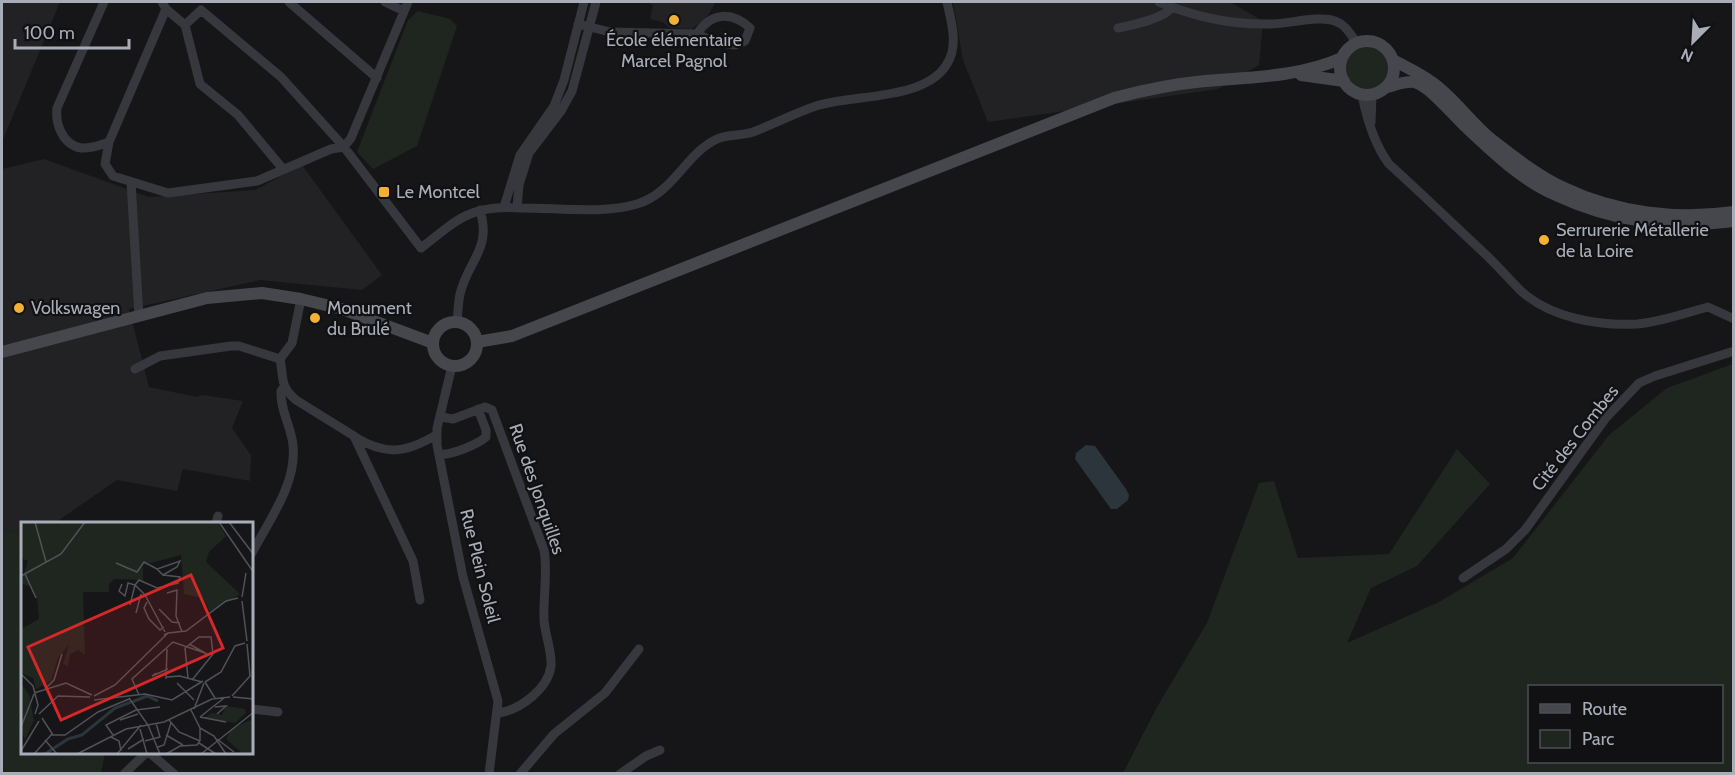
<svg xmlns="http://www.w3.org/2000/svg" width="1735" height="775" font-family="Cabin,sans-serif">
<rect width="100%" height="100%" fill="#161618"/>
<path fill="#222225" d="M 2,2 L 60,2 L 2,142 Z
M 650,2 L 716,2 L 705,20 L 691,29 L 671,28 L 662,22 L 650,19 L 653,5 L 650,4 Z
M 953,2 L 1230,2 L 1263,21 L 1259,65 L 1218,89 L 988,122 L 963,60 Z
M 44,159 L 149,197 L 255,190 L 302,165 L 382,275 L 362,290 L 260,280 L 129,309 L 149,387 L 197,397 L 202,395 L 243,401 L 232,428 L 251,455 L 250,481 L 183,469 L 177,491 L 117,480 L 59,520 L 58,523 L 22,523 L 22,535 L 2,528 L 2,169 Z"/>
<path fill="#1e261f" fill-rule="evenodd" d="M 418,11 L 450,19 L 457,26 L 417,146 L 373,169 L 357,152 L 408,20 Z
M1345 69a23 23 0 1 1 46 0a23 23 0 1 1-46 0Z
M 1733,364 L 1733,773 L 1123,773 L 1157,707 L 1207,623 L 1259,483 L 1274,481 L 1298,558 L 1389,554 L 1457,449 L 1490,484 L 1417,566 L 1371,588 L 1347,643 L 1439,602 L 1513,558 L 1609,435 L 1667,388 ZM 1530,686 L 1722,686 L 1722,762 L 1530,762 Z
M 2,528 L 22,535 L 22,752 L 105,753 L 101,773 L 2,773 Z"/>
<path fill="#2c353c" d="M 1086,445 L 1095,446 L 1126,489 L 1129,495 L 1128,500 L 1117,509 L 1111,509 L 1075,459 L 1076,453 Z"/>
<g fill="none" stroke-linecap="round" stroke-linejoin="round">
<path stroke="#37383d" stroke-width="9" d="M 104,2 L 57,108 C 55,124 63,145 81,148 C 91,149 100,145 109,142
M 162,2 L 166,9 L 109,142 L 105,164 L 113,176 L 168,193 L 257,181 L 331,149 L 344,147 L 351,138 L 408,2
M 289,2 L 377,78
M 385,2 L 404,11
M 1159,2 C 1195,17 1230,25 1271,24 C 1289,24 1319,15 1335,21 C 1346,25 1350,34 1357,43
M 166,9 L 185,25 L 200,84 L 238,115 L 283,169
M 578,24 L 610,32 L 697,34 L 715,42 L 735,45 L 745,41 L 750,28 C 732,11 711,12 697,34
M 185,25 L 201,10 L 281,77 L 344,147 L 421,248 C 436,237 452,221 470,214 C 487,207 505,207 523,208 C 558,208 604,214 637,204 C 674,193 685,154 717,139 C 728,134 742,136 753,132 C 774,124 795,113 816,106 C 853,94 925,101 947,64 C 959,45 951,21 947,2
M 1118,28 C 1132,25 1164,19 1172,7
M 1362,95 C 1367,120 1374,144 1389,164 C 1421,193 1452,223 1483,252 C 1496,264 1508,278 1521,291 C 1551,318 1598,326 1637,324 C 1661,322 1685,313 1708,307 L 1734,319
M 1371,123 L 1372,95
M 131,182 L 139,316
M 504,207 L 520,155 L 554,106 L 564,80 L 584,2
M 517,208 L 519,185 L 529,153 L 561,111 L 572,91 L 596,2
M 301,299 L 292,343 L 280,359 C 284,377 279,386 296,400 L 354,436 L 413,561 L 420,600
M 457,322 C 458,313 458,303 460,294 C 468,260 492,250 480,210
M 452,366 L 437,428 L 437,445 L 463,577 L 498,701 L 489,774
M 135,369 L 160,356 L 231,346 L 239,346 L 280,359
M 441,417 L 453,419 L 485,407 L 492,410 L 544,550 C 548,573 543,596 544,620 C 545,635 552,651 551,666 C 548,689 520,710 498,713
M 355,437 C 386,456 406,453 436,435
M 439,455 C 453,454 475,446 486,437 L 486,430 L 478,409
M 216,523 L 218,516
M 252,553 C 269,520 297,484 293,445 C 291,426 280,410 281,391 L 284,387
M 1463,578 L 1506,549 L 1525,530 L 1605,419 L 1639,383 L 1655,376 L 1734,351
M 252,709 L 278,712
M 149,752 L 174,774
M 124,774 L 147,752
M 520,774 L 554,734 L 605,693 L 639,649
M 620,774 L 646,756 L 660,750"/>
<path stroke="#45474d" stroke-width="12" d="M1340 68a27 27 0 1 1 54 0a27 27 0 1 1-54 0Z
M 1393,60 C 1406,67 1421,74 1433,83 C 1455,99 1471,123 1492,140 C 1514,157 1538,176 1564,188 C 1616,213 1677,220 1734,212
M 1301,75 L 1344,81
M 1387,87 C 1395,85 1405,81 1414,82 C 1430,86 1453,115 1465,126 C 1493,152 1521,180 1556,195 C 1614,222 1671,229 1734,221
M433 344a22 22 0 1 1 44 0a22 22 0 1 1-44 0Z
M 477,342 L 512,336 L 1114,98 C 1144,90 1174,84 1205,81 C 1252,77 1299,77 1342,58
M 2,352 L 207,298 L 262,293 L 301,299 L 342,309 L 433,343"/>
</g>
<g fill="#f2b134" stroke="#111113" stroke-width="2">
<circle cx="674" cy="20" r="6"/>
<rect x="378" y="186" width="12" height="12" rx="3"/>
<circle cx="1544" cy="240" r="6"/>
<circle cx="19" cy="308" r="6"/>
<circle cx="315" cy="318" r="6"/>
</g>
<g text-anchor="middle" stroke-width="4.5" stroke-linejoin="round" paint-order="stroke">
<g font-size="18" fill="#a8adb8" stroke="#111113" text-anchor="start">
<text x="674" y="46" text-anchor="middle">École élémentaire<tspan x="674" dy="21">Marcel Pagnol</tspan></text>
<text x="396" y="198">Le Montcel</text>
<text x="1556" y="236">Serrurerie Métallerie<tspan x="1556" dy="21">de la Loire</tspan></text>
<text x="31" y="314">Volkswagen</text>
<text x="327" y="314">Monument<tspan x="327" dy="21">du Brulé</tspan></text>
</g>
<g font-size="18" fill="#a8adb8" stroke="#111113">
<text transform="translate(1575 438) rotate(-52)" y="6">Cité des Combes</text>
<text transform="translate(537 489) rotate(71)" y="6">Rue des Jonquilles</text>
<text transform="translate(480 566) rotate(76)" y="6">Rue Plein Soleil</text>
</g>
</g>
<g transform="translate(21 522)">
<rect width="232" height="232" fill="#161618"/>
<path d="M 0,0 L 196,0 L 205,14 L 188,30 L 185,40 L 219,72 L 189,90 L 182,76 L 163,72 L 160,33 L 122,43 L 122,58 L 93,57 L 88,62 L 88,70 L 62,70 L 64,133 L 57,128 L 49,132 L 47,144 L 42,142 L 48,122 L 37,136 L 30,159 L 15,167 L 12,156 L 0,151 L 0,107 L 18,97 L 16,76 L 10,65 L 0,61 L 7,39 L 0,36 ZM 0,162 L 8,172 L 13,199 L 4,217 L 0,209 ZM 205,184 L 224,187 L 225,191 L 214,201 L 183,196 L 191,191 L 201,193 ZM 232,197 L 232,232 L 222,232 L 205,217 L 210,207 Z" fill="#1e261f"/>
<path fill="none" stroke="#2c353c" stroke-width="3" d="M 111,180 L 126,174 L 137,179M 24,232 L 47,217 L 61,213 L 94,186 L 110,180"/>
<path fill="none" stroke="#505258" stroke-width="1.5" d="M 14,0 L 25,40M 198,0 L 233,51M 208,0 L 233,33M 159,39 L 156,45 L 142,53 L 136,47 ZM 95,41 L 116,50 L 123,40 L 136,47M 4,52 L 15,76M 142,53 L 159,55 L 157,61 L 136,66 L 118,58 L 114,63 L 124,73 L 144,110M 0,54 L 40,32 L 64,0M 101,62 L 98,69 L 104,74 L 107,61 L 114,63 L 109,83M 146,71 L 156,68 L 155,94 L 161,110M 221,75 L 225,51M 221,79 L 226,119M 126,80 L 123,86 L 128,97 L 139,108 L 143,105M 138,87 L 151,100 L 159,101M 115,91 L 120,72M 147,111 L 165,109 L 205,79 L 217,76M 168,122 L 186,132M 135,151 L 131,154 L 147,147M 0,152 L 12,164 L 17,183 L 14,192M 146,155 L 159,154 L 181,160M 167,156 L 164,126 L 178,115 L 190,115 L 192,132 L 171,158M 145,157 L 146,127M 184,160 L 200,150 L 214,124 L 224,121M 184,160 L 194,176M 156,161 L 173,178M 24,167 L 33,158 L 41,132M 13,171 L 45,161 L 71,173M 118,173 L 111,157 L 152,120 L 184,131M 73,174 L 94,163 L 147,111 L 143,113M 211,174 L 229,154 L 226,122M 212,175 L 233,177M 108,176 L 127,203 L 139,232M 73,178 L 124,172 L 151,178 L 182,159M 194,185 L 205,184 L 196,192M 173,187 L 183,161M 115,188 L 139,185M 170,188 L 179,206 L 179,219M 18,192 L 37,174 L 69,175M 179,195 L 203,176M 179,195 L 205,200M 21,196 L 32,213 L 44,213 L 77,190 L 108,177M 99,198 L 117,192M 148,198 L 158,210 L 179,219M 0,205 L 13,172M 179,206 L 193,214 L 205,232M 119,207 L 126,232M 92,213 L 85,203 L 115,188M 145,213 L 162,223M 90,215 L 98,219 L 100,229M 196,217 L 213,230M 24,218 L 36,232M 124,219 L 139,215 L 135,201M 178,221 L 195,232M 137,225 L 143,223 L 150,201M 107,227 L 123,217M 0,229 L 18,199M 13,232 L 31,212M 56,232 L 105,207 L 143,200 L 191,177 L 209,175M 96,232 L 120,203M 145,232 L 159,224 L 176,223 L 179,219M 180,232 L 233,190"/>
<path fill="#d62828" fill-opacity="0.15" stroke="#d62828" stroke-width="3" d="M 170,53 L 202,126 L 40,198 L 7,125 Z"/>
<rect width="232" height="232" fill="none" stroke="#a8adb8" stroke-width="3"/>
</g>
<rect width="1735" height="775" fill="none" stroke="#a8adb8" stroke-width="6"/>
<rect x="1528" y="685" width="195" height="78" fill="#111113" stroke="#4d4f55" stroke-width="1.5"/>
<rect x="1540" y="704" width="30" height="9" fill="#45474d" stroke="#4d4f55" stroke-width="1.5"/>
<text x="1582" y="715" font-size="18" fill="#a8adb8">Route</text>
<rect x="1540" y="730" width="30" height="18" fill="#1e261f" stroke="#4d4f55" stroke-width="1.5"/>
<text x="1582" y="745" font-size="18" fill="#a8adb8">Parc</text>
<g transform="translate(1693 42) rotate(204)" stroke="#111113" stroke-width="4.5" paint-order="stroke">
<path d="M0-4.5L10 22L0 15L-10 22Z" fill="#a8adb8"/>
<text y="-9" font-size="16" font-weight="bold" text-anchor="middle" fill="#a8adb8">N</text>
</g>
<path d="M15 39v9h114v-9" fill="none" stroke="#a8adb8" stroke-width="3"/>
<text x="24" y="39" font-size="18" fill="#a8adb8" stroke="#111113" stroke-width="4.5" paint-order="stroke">100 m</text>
</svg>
